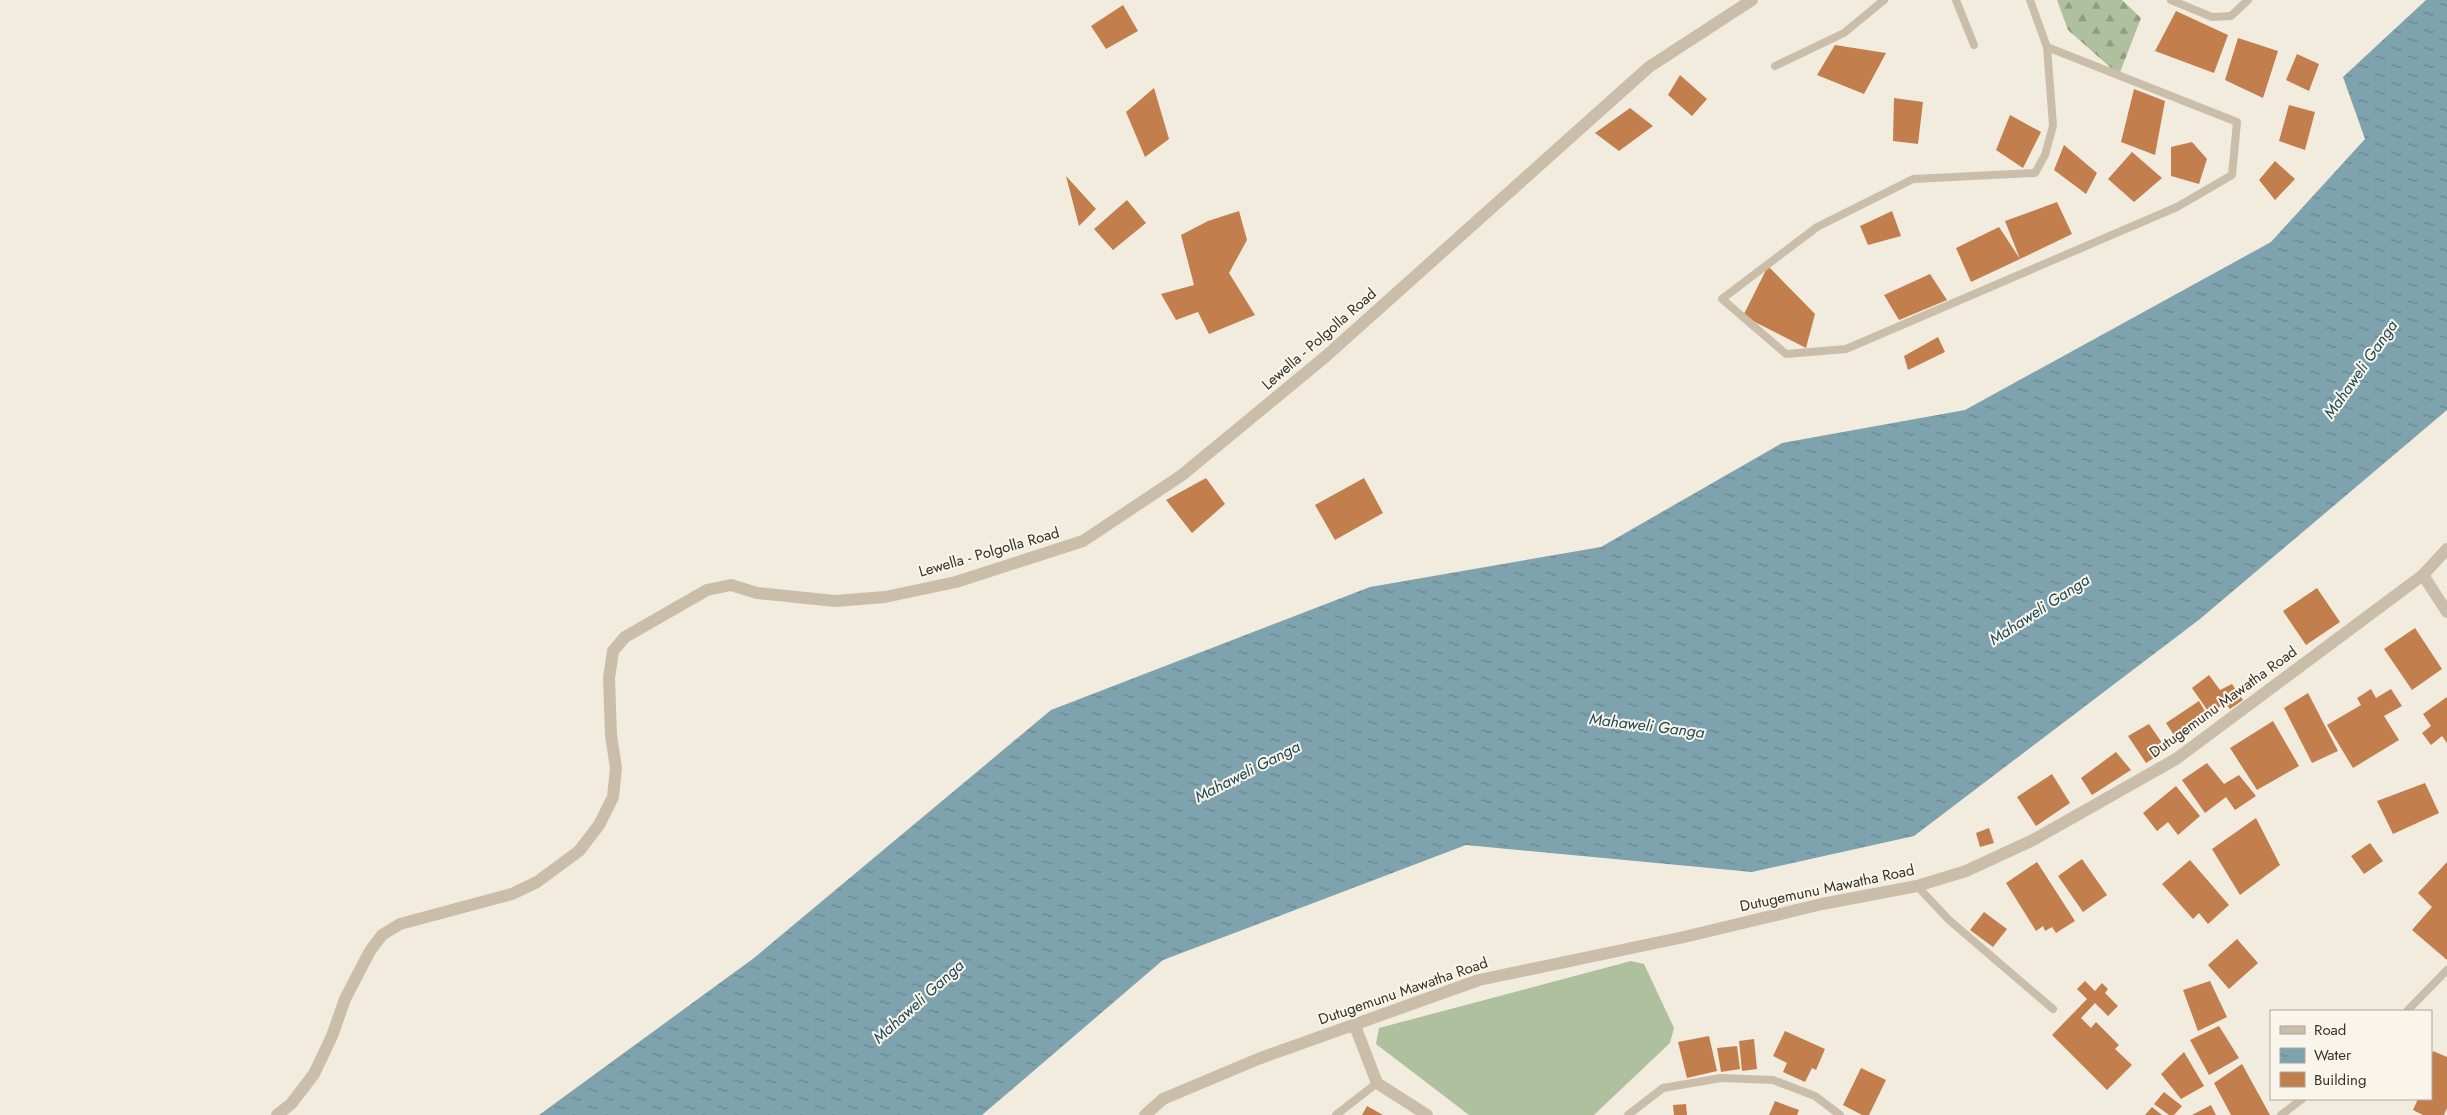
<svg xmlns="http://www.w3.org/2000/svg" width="2447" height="1115" font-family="Jost,sans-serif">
<defs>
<pattern id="forest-firs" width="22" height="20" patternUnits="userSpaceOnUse" patternTransform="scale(1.25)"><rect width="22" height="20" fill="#aec09e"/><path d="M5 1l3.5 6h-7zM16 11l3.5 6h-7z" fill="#8e9c81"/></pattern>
<pattern id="water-ripples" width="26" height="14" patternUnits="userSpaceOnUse" patternTransform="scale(1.25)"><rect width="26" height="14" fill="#7ea3ae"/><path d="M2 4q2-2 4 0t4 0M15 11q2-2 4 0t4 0" fill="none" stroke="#68858e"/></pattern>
</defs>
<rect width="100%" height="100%" fill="#f2ecde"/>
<path fill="#aec09e" d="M 1631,961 L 1644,964 L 1674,1028 L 1670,1043 L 1594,1115 L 1469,1115 L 1376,1044 L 1379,1028 Z"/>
<path fill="url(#forest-firs)" d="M 2057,0 L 2122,0 L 2141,18 L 2119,75 L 2068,30 Z"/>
<path fill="url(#water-ripples)" d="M 2426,0 L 2447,0 L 2447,410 L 2200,619 L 1914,836 L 1752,872 L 1466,845 L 1163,960 L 982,1115 L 539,1115 L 754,958 L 1051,710 L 1370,587 L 1601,547 L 1782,443 L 1965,410 L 2271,242 L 2365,139 L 2343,77 Z"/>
<path fill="#c27e4c" d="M 1123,5 L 1138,31 L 1106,49 L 1091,26 Z
M 2176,11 L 2228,35 L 2214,73 L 2155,51 Z
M 2238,38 L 2278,51 L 2263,98 L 2225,80 Z
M 1835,45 L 1886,53 L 1864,94 L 1817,75 Z
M 2297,54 L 2319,64 L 2309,91 L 2286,80 Z
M 1680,75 L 1707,99 L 1692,116 L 1668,95 Z
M 1154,88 L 1169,139 L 1145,157 L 1126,112 Z
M 2134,89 L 2165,101 L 2155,155 L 2121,142 Z
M 1894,98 L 1923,102 L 1918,144 L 1893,141 Z
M 2289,105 L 2315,112 L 2305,150 L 2279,141 Z
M 1630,108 L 1653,126 L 1619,151 L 1595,133 Z
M 2010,115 L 2041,132 L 2023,168 L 1996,150 Z
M 2192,142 L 2207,159 L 2199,184 L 2171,176 L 2171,147 Z
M 2064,145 L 2097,173 L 2086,194 L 2054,170 Z
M 2132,152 L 2162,178 L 2134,202 L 2108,179 Z
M 2275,161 L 2295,179 L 2275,200 L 2259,180 Z
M 1066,176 L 1096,209 L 1079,226 Z
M 1127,200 L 1146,223 L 1113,250 L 1094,229 Z
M 2057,202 L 2072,234 L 2020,259 L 2005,221 Z
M 1239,211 L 1247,240 L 1229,273 L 1255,315 L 1209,334 L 1198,312 L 1176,320 L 1161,294 L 1194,285 L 1181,235 L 1208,221 Z
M 1892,211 L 1901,236 L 1868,245 L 1860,226 Z
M 1999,227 L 2020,259 L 1971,282 L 1956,248 Z
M 1768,266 L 1815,314 L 1806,348 L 1743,316 Z
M 1930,274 L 1947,300 L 1899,320 L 1884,295 Z
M 1938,337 L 1945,352 L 1908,370 L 1904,356 Z
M 1206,478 L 1225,504 L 1192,533 L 1166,500 Z
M 1364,478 L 1383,513 L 1335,540 L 1315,505 Z
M 2317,588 L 2340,622 L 2306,645 L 2283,611 Z
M 2415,628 L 2442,669 L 2412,690 L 2384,649 Z
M 2209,675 L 2220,690 L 2232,684 L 2243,700 L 2230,709 L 2225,703 L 2210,714 L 2192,688 Z
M 2371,689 L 2376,698 L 2391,689 L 2402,706 L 2384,716 L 2399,740 L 2353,768 L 2327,725 L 2361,705 L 2357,698 Z
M 2308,693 L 2338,751 L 2312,763 L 2284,708 Z
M 2447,697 L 2447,743 L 2442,736 L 2431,745 L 2422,733 L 2431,726 L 2423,714 Z
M 2199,701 L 2209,718 L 2177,740 L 2166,723 Z
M 2273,721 L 2299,766 L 2257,790 L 2230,748 Z
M 2149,724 L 2167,750 L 2146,763 L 2128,736 Z
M 2116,752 L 2131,770 L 2092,795 L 2081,778 Z
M 2207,763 L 2224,784 L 2239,775 L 2256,796 L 2235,810 L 2226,797 L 2205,813 L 2182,780 Z
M 2052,774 L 2070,803 L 2036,826 L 2017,797 Z
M 2425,783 L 2439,813 L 2393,834 L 2377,801 Z
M 2176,786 L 2200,816 L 2178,835 L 2168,822 L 2157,831 L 2143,813 Z
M 2256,818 L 2280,865 L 2240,895 L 2212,849 Z
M 1989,828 L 1994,843 L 1980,847 L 1976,833 Z
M 2370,843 L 2383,861 L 2364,874 L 2351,856 Z
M 2082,859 L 2107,895 L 2083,912 L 2058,876 Z
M 2190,860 L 2229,905 L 2208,924 L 2199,913 L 2193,919 L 2162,884 Z
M 2037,862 L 2075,921 L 2056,933 L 2052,927 L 2045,931 L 2043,926 L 2036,931 L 2006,883 Z
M 2447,862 L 2447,960 L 2412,930 L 2432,907 L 2418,893 Z
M 1984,912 L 2007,929 L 1993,947 L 1970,930 Z
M 2237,939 L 2258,963 L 2229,989 L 2208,965 Z
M 2085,981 L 2095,991 L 2102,983 L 2108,989 L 2105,993 L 2118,1006 L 2108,1016 L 2095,1003 L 2081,1018 L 2091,1028 L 2096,1022 L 2119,1045 L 2115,1049 L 2132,1065 L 2107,1090 L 2052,1035 L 2087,999 L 2077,989 Z
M 2210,981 L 2227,1017 L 2198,1031 L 2183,990 Z
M 2219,1026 L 2239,1058 L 2209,1075 L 2190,1040 Z
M 1785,1031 L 1825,1049 L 1816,1070 L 1812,1068 L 1805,1082 L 1783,1072 L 1787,1063 L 1773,1056 Z
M 1709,1036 L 1717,1071 L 1687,1078 L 1678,1042 Z
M 1754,1039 L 1757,1069 L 1742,1071 L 1739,1041 Z
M 1737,1046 L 1740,1069 L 1721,1072 L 1717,1048 Z
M 2433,1051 L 2447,1057 L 2447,1108 L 2444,1115 L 2423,1115 L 2413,1110 L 2418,1099 L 2431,1099 L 2431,1057 Z
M 2184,1052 L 2204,1086 L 2181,1099 L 2161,1074 Z
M 2242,1064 L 2270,1115 L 2231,1115 L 2214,1083 Z
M 1861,1068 L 1886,1080 L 1869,1115 L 1862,1115 L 1843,1105 Z
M 2164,1092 L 2182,1106 L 2174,1115 L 2169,1115 L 2154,1104 Z
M 1775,1101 L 1799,1110 L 1797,1115 L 1769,1115 Z
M 1686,1104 L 1687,1115 L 1674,1115 L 1673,1105 Z
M 2211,1105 L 2216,1115 L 2192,1115 Z
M 1367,1106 L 1383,1115 L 1362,1115 Z
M 2152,1107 L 2162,1115 L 2145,1115 Z"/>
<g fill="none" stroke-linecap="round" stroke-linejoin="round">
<path stroke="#cabeaa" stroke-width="8" d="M 1956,0 L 1974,45
M 2030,0 L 2047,47 L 2053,126 L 2045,155 L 2035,173 L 1913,179 L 1817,227 L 1722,299 L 1786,354 L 1846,349 L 2177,207 L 2232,175 L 2237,122 L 2047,47
M 2171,0 L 2212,17 L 2231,16 L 2248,0
M 1775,66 L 1844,33 L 1884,0
M 1917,886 L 1949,920 L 2053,1009
M 2407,1011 L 2447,970
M 1336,1115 L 1377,1083
M 1628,1115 L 1663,1088 L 1721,1078 L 1773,1080 L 1815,1096 L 1840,1115
M 2281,1115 L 2302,1099"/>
<path stroke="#cabeaa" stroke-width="12" d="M 2423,575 L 2447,612"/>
<path stroke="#cabeaa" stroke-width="12" d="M 1355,1026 L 1377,1083 L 1427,1115
M 277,1115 L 291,1104 L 314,1074 L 332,1036 L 345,999 L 370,951 L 382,935 L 400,924 L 512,894 L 537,882 L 579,851 L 599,825 L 613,797 L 616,768 L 611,735 L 609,678 L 613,651 L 625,637 L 707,590 L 731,585 L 757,593 L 835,601 L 885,597 L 956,582 L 1083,541 L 1182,475 L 1325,357 L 1649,67 L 1752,0
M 1145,1115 L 1163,1099 L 1258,1059 L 1479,980 L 1684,937 L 1822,904 L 1917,886 L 1966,871 L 2033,840 L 2176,759 L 2423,575 L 2447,549"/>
</g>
<g text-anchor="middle" stroke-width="4" stroke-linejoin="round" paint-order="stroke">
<g font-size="15" fill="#373029" stroke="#f9f5ea">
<text transform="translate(1319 339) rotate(-41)" y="5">Lewella - Polgolla Road</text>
<text transform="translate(989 552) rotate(-16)" y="5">Lewella - Polgolla Road</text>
<text transform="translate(2223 702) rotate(-36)" y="5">Dutugemunu Mawatha Road</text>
<text transform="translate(1827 888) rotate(-12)" y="5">Dutugemunu Mawatha Road</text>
<text transform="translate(1403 991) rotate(-19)" y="5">Dutugemunu Mawatha Road</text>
</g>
<g font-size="16" font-style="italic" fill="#204a58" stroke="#f9f5ea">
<text transform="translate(2360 369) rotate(-55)" y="6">Mahaweli Ganga</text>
<text transform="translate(2039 609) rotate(-33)" y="6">Mahaweli Ganga</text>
<text transform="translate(1647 725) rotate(7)" y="6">Mahaweli Ganga</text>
<text transform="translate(1247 771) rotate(-27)" y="6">Mahaweli Ganga</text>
<text transform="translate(918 1001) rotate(-42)" y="6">Mahaweli Ganga</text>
</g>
</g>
<rect x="2270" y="1010" width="162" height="90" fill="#f9f5ea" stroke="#aba69d"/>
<rect x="2280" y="1026" width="25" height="8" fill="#cabeaa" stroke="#aba69d"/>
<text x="2314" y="1035" font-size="15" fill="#373029">Road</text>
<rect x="2280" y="1048" width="25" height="15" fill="url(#water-ripples)" stroke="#aba69d"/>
<text x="2314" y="1060" font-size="15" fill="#373029">Water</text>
<rect x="2280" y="1072" width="25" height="15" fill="#c27e4c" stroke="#aba69d"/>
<text x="2314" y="1085" font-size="15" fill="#373029">Building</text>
</svg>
